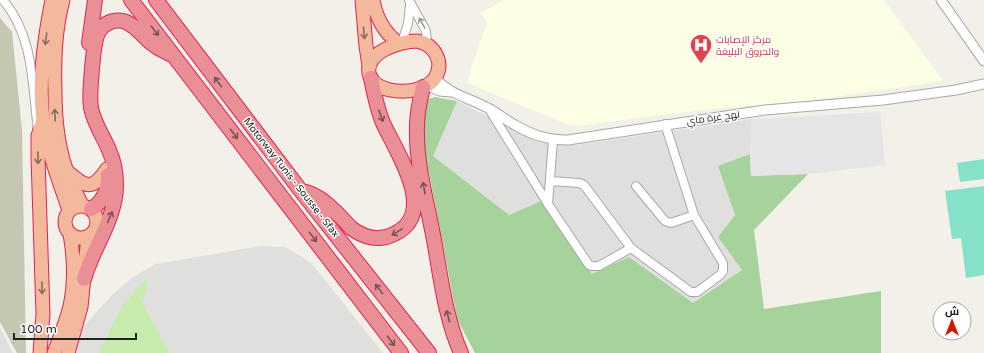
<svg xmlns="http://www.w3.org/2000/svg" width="984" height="353" font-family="'Varela Round',Cairo,sans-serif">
<rect width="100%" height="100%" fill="#f2f0e8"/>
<path fill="#dfdfde" d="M 457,101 L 540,143 L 576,145 L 752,119 L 750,154 L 718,166 L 735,215 L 718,237 L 742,270 L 693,303 L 629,257 L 592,274 L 541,201 L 509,215 L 433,156 Z
M 261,246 L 285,247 L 299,255 L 313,265 L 383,353 L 62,353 L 64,348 L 112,295 L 133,277 L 156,264 Z
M 0,327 L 13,353 L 0,353 Z"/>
<path fill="#fcffe4" d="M 503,0 L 884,0 L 943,81 L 807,101 L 702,110 L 576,126 L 569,125 L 467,83 L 473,62 L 487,22 L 481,13 Z"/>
<path fill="#c5c7b3" d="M 0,18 L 12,32 L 22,130 L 26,353 L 17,353 L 0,322 Z"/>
<path fill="#c6ecad" d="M 145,280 L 148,283 L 142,303 L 169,353 L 99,353 L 122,306 Z"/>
<path fill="#a6d29c" d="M 435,97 L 457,101 L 433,156 L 509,215 L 541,201 L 592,274 L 629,257 L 693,303 L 742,270 L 718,237 L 735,215 L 718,166 L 750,154 L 751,176 L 808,174 L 754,230 L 764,309 L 881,291 L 881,353 L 475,353 L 457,319 L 444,249 L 426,158 L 421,114 L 427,99 Z"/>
<path fill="#85e2c8" d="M 984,159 L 984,179 L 960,182 L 957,163 Z
M 984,186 L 984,275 L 966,278 L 961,238 L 952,239 L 945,191 Z"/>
<path fill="#e5e5e5" d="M 880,112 L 885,165 L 808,174 L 751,176 L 750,154 L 752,119 Z"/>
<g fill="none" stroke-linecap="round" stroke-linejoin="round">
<g stroke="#a8a8a8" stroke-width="10">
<path id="minor" d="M 3,0 C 34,36 32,85 38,130
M 409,0 L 426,31 L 427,44
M 402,42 L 408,24 L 410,5
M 489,109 L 548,204 L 589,265 L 592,266 L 599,266 L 631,248
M 550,181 L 579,183 L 584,185 L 631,248 L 691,292 L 697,292 L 720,275 L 723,271 L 723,263 L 694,215 L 665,124
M 636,186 L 665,221 L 671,223 L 694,215
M 548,204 L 553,140"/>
</g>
<g stroke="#a8a8a8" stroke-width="11">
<path id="tertiary" d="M 941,0 L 984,61
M 435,78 C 452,96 468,97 488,108 C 498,113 505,120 515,125 C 532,135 547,140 568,140 L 765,110 L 883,100 L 956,90 L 984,84
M 426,85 L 440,91 L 451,92"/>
</g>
<g stroke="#e12451" stroke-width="15">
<path id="trunk" d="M 52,0 C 45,35 38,84 43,119 C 47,150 59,181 69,210
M 63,0 C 55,31 54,59 55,91 C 55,117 57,143 66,169 C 70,181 76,193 82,205
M 362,0 L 366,46 L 369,66
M 373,0 C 376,18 384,32 398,43
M 417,41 C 434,44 445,62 435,78 C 426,91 404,93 390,90 C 382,88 374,85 370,77 C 361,53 400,41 417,41 Z
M 68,172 C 87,188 92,191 107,169
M65 222a16 16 0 1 1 32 0a16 16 0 1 1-32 0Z
M 40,353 L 43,314 L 38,157 L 38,136 L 43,120
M 54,353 C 60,337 66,322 70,306 C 75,283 74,257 70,234
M 68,353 L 81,307 L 88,236"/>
</g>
<g stroke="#e12451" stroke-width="16">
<path id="motorway" d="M 131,0 L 401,353
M 156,0 L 301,191 L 429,353
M 89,43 L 95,0
M 423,87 C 419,103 416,118 417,135 C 417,168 428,207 434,240 C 441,278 445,317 461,353
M 301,191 C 320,193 338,214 351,228 C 363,237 379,242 394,234 C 439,213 396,152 383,123 C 377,109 374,93 371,78
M 91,209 C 104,201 109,190 108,175
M 84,279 C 93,247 116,219 116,185 C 116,173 114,161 109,150 C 103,136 94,123 91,108 C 89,96 93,40 99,31 C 104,23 114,19 123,21 C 135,24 144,38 154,45 C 159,49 164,51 170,54"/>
</g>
<use href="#minor" stroke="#fff" stroke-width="8"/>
<use href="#tertiary" stroke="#fff" stroke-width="9"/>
<use href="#trunk" stroke="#f4b89c" stroke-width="13"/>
<use href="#motorway" stroke="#ea8f96" stroke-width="14"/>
</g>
<defs><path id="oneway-shaft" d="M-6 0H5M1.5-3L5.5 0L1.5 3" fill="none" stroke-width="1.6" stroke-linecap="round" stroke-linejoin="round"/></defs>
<use stroke="#9b9b9b" href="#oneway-shaft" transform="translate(422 23) rotate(-119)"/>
<g stroke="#7b5256">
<use href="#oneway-shaft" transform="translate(155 31) rotate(52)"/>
<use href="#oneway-shaft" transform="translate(218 82) rotate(-127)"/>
<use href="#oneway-shaft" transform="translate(381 116) rotate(70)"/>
<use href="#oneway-shaft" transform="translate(234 134) rotate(53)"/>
<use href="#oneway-shaft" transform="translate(424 188) rotate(-100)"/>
<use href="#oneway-shaft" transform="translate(110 217) rotate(-67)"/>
<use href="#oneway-shaft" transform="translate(397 232) rotate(148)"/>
<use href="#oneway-shaft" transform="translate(313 237) rotate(53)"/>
<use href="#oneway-shaft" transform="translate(379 289) rotate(-128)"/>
<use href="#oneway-shaft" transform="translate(448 316) rotate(-105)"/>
<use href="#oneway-shaft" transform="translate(391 341) rotate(53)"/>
</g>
<g stroke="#8a6c5e">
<use href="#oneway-shaft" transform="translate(364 33) rotate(85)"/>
<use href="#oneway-shaft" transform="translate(46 39) rotate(96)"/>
<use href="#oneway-shaft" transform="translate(55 115) rotate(-93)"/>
<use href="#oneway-shaft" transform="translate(38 158) rotate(90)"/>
<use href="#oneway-shaft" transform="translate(42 288) rotate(89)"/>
</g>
<defs>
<g id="hospital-pin" transform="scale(1.15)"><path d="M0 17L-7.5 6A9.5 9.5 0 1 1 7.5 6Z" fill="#e0444e" stroke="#fff"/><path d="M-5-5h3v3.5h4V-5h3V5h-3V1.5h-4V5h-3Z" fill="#fff"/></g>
</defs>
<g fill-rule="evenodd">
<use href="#hospital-pin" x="701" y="45"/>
</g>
<g text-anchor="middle" stroke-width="3" stroke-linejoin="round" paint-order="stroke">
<g font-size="10" fill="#be3a42" stroke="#fff" text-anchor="start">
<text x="716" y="43">مركز الإصابات<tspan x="716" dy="12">والحروق البليغة</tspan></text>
</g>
<g font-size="10" fill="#212121" stroke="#fff">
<text transform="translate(713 117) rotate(-8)" y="4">نهج غرة ماي</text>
<text transform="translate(292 177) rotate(52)" y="4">Motorway Tunis - Sousse - Sfax</text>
</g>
</g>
<g transform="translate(952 321)"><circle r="19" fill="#ffffff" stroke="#a6a6a6"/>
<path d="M0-3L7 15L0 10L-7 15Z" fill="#d31600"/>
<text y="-6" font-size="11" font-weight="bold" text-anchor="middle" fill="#212121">ش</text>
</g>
<path d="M14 333v6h122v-6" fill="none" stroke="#212121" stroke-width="2"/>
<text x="20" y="333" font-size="12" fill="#212121" stroke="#ffffff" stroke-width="3" paint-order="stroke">100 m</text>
</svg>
